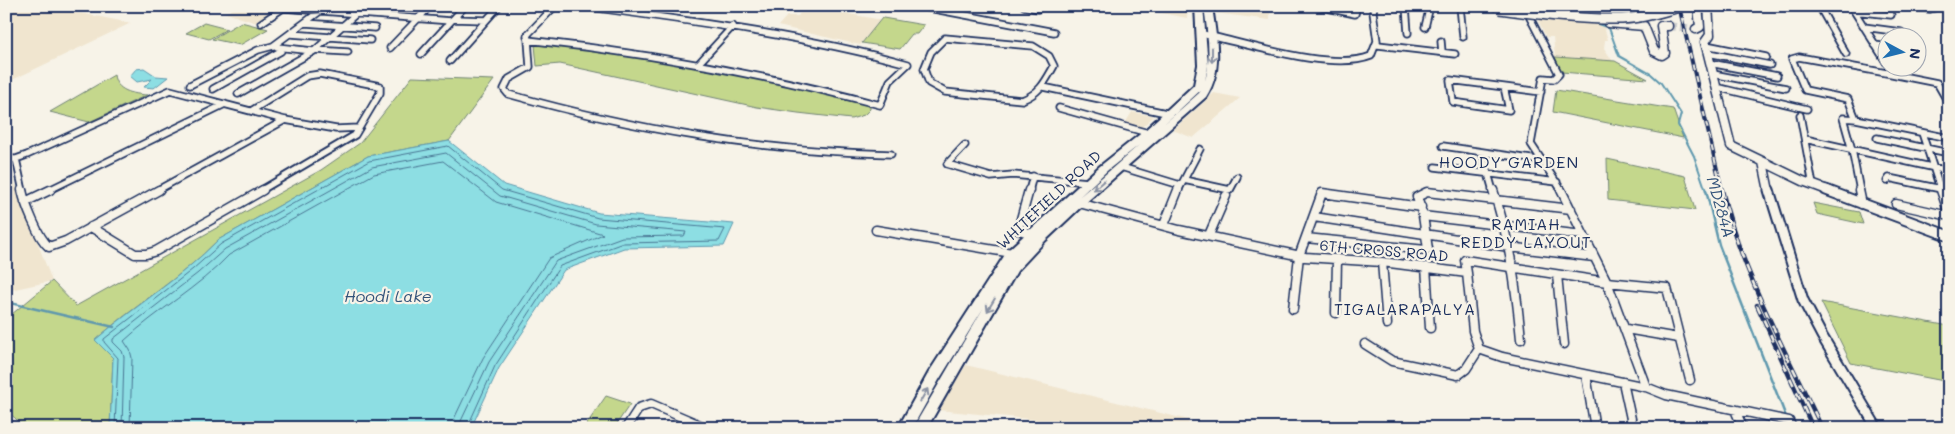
<svg xmlns="http://www.w3.org/2000/svg" width="1955" height="434" font-family="Mali,sans-serif">
<rect width="100%" height="100%" fill="#f7f3e8"/>
<filter id="ink" filterUnits="userSpaceOnUse"><feTurbulence type="fractalNoise" baseFrequency=".02" numOctaves="2"/><feDisplacementMap in="SourceGraphic" scale="10" xChannelSelector="R" yChannelSelector="G"/><feConvolveMatrix kernelMatrix="1 2 1 2 8 2 1 2 1" color-interpolation-filters="sRGB"/></filter>
<g filter="url(#ink)">
<path fill="#f0e5cf" d="M 6,6 L 51,6 L 50,7 L 131,23 L 6,83 Z
M 237,6 L 283,6 L 257,23 L 226,13 Z
M 804,6 L 877,19 L 880,20 L 860,45 L 778,26 L 787,16 L 798,16 Z
M 1126,6 L 1188,6 L 1187,18 Z
M 1214,6 L 1270,6 L 1270,20 L 1215,13 Z
M 1537,18 L 1603,24 L 1608,40 L 1605,40 L 1604,48 L 1614,63 L 1555,57 L 1553,37 L 1546,37 Z
M 1214,93 L 1240,98 L 1193,138 L 1173,130 Z
M 1132,112 L 1154,116 L 1140,129 L 1124,125 Z
M 6,167 L 9,167 L 52,281 L 6,291 Z
M 966,365 L 1189,420 L 1188,428 L 1064,428 L 1038,420 L 938,410 Z"/>
<path fill="#c4d78c" stroke="#708375" d="M 882,18 L 883,18 L 924,25 L 917,34 L 912,34 L 900,49 L 862,43 Z
M 241,22 L 268,29 L 240,45 L 212,39 Z
M 204,23 L 227,29 L 209,39 L 186,33 Z
M 540,43 C 650,57 755,75 862,103 L 870,106 L 870,109 L 864,115 L 851,119 L 798,113 L 757,107 L 560,64 L 537,66 L 535,45 Z
M 1555,57 L 1615,61 L 1648,79 L 1561,72 Z
M 114,75 C 116,91 133,94 147,95 L 89,122 L 50,112 Z
M 412,77 L 494,80 L 449,141 L 368,156 L 218,240 C 181,278 135,305 95,340 L 113,358 L 110,428 L 26,428 L 6,410 L 6,319 L 52,281 L 76,306 L 321,170 L 360,143 Z
M 1556,90 L 1673,109 L 1683,138 L 1553,112 Z
M 1607,159 L 1685,176 L 1695,210 L 1608,200 Z
M 1813,203 L 1859,212 L 1863,224 L 1817,214 Z
M 1821,302 L 1949,326 L 1949,382 L 1851,363 Z
M 606,396 L 630,404 L 614,428 L 584,428 Z"/>
<path fill="#8ddee3" stroke="#5f98ae" d="M 144,68 L 156,76 L 168,77 L 154,88 L 144,87 L 152,79 L 137,82 L 130,76 L 136,69 Z
M 449,141 L 504,185 L 599,213 L 734,224 L 724,246 L 624,248 L 564,270 L 499,368 L 471,428 L 110,428 L 113,358 L 95,340 C 135,306 181,278 218,240 L 368,156 Z"/>
<g fill="none" stroke-linecap="round" stroke-linejoin="round">
<path stroke="#497593" stroke-width="1" d="M 115,428 L 118,358 L 104,342 L 104,339 L 193,269 L 221,244 L 369,161 L 448,146 L 502,190 L 598,218 L 725,229 L 719,241 L 623,243 L 560,266 L 495,366 L 467,428
M 122,428 L 124,357 L 122,351 L 113,342 L 113,339 L 198,273 L 225,249 L 372,167 L 446,153 L 500,196 L 596,224 L 686,232 L 684,236 L 622,237 L 556,261 L 489,362 L 461,421 L 460,428
M 130,428 L 132,358 L 130,350 L 124,341 C 157,310 198,288 229,255 L 374,174 L 443,161 L 496,202 L 603,234 L 549,258 L 483,358 L 454,419 L 453,428"/>
<path stroke="#5f98ae" stroke-width="2" d="M 1598,24 L 1609,28 L 1619,56 L 1651,74 L 1661,83 L 1681,114 L 1678,125 L 1694,156 L 1706,191"/>
<path stroke="#5f98ae" stroke-width="2.5" d="M 1706,190 L 1719,245 L 1786,417
M 6,302 L 114,327"/>
<path stroke="#cbcccc" stroke-width="8" stroke-dasharray="8 4" stroke-linecap="butt" d="M 1668,26 L 1696,29"/>
<g stroke="#1b2f5e" stroke-width="9">
<path id="minor-far1" d="M 555,6 L 529,33 L 527,36 L 528,40 C 647,53 764,74 880,105 L 890,81 L 908,64 C 801,35 692,21 582,6
M 918,6 L 1054,32
M 1024,6 L 1038,9
M 1318,6 L 1355,14 L 1357,6
M 1406,6 L 1408,33
M 1460,6 L 1463,37
M 1618,6 L 1622,13
M 1819,6 L 1846,54
M 1851,6 L 1888,65
M 283,8 L 451,21
M 1854,11 L 1891,15
M 1529,16 L 1559,74 L 1554,79 L 1543,78 L 1531,144 L 1562,191
M 453,19 L 486,20
M 261,23 L 286,6
M 305,23 L 375,28
M 1425,27 L 1430,6
M 1864,27 L 1901,32
M 291,34 L 370,40
M 1202,34 C 1245,43 1331,72 1371,56 L 1377,41 L 1373,12 L 1374,6
M 945,38 L 1033,46 L 1049,56 L 1054,66 C 1045,82 1040,93 1022,100 L 945,92 L 929,83 L 924,69 L 931,52 Z
M 528,40 L 530,67 L 509,79 L 504,89 L 508,94 C 637,130 757,151 891,154
M 1441,41 L 1442,52
M 1378,45 L 1455,54
M 1706,45 L 1766,57
M 1875,45 L 1888,47
M 277,47 L 313,51
M 390,48 L 430,6
M 315,50 L 348,52
M 1708,53 L 1770,65
M 421,54 L 465,6
M 450,61 L 499,6
M 699,63 L 733,26
M 1710,63 L 1777,76
M 1889,68 L 1892,74 L 1937,83 L 1949,104
M 1713,74 L 1786,88
M 1892,74 L 1799,57 L 1792,59 L 1805,90 L 1848,99 L 1856,119 L 1949,138
M 1450,80 L 1504,87 L 1509,110 L 1453,102 Z
M 190,85 L 258,50 L 273,46 L 327,6
M 1043,87 L 1171,114
M 1504,87 L 1541,92
M 1716,87 L 1807,109
M 213,89 L 281,51 L 281,48
M 238,94 L 314,51 L 365,6
M 1059,108 L 1148,133
M 251,111 L 307,76 L 320,74 L 380,86 L 380,93 L 355,135 L 260,191
M 1800,115 L 1813,185
M 1856,119 L 1843,118 L 1852,150 L 1860,191
M 1922,133 L 1941,191
M 1877,138 L 1949,153
M 1805,139 L 1949,171
M 965,145 L 947,164 L 991,177 L 1013,175 L 1088,182
M 1443,146 L 1544,161
M 1482,152 L 1493,191
M 6,159 L 16,159 L 27,155 L 170,90 L 285,120 L 336,129 L 359,128
M 16,159 L 23,191
M 1121,167 L 1180,185
M 1435,167 L 1557,182
M 1184,180 L 1230,190 L 1237,177
M 1887,181 L 1889,178 L 1941,189
M 47,191 L 225,104
M 156,191 L 285,120
M 1029,191 L 1033,176
M 1178,191 L 1200,149"/>
</g>
<g stroke="#1b2f5e" stroke-width="11">
<path id="minor" d="M 22,190 C 25,204 38,238 49,247 L 66,241 L 159,190
M 1029,190 L 1018,230 L 1033,234
M 1493,190 C 1510,239 1516,288 1521,339
M 1859,190 L 1862,204
M 1941,190 L 1949,214
M 25,202 L 50,190
M 1079,203 L 1179,230 L 1305,257 L 1382,262 L 1467,273 L 1465,260 L 1607,282 L 1561,190
M 1896,204 L 1949,216
M 1423,216 L 1583,235
M 1314,217 L 1509,247 L 1594,257
M 1164,225 L 1178,190
M 91,227 L 135,254 L 146,254 L 156,251 L 263,190
M 876,230 L 1012,253
M 1209,235 L 1226,196
M 1306,238 L 1426,250 L 1428,249 L 1423,216 L 1417,197 L 1427,192 L 1571,209
M 1382,262 L 1387,324
M 1426,267 L 1430,328
M 1467,273 L 1473,331 L 1479,349 L 1502,357 L 1646,387 L 1666,395 L 1789,421 L 1792,428
M 1557,275 L 1564,344
M 1293,309 L 1299,256 L 1322,193 L 1421,207
M 1336,313 L 1337,259
M 1626,329 L 1678,338
M 1365,344 L 1392,361 L 1458,375 L 1466,369 L 1479,349
M 1586,375 L 1595,428
M 1623,382 L 1633,428
M 1646,387 L 1607,282 L 1667,288 L 1690,380
M 1735,410 L 1743,428
M 626,428 L 639,408 L 651,404 L 707,428"/>
</g>
<g stroke="#1b2f5e" stroke-width="11">
<path id="tertiary-far1" d="M 1517,6 L 1591,13 L 1622,13 L 1633,22
M 1708,6 L 1710,35 L 1705,42 L 1731,146 L 1803,181 L 1830,191
M 1906,6 L 1930,8 L 1938,6
M 1608,23 L 1644,26 L 1654,51 L 1662,55 L 1665,53 L 1661,26 L 1668,26
M 1696,29 L 1700,27 L 1698,6
M 1763,162 L 1769,191"/>
</g>
<g stroke="#1b2f5e" stroke-width="13">
<path id="tertiary" d="M 1769,190 L 1803,300 L 1822,336 L 1877,428
M 1826,190 L 1949,236"/>
</g>
<g stroke="#1b2f5e" stroke-width="4">
<path id="secondary" d="M 1484,6 L 1498,6 L 1503,9 L 1499,11 Z"/>
</g>
<g stroke="#1b2f5e" stroke-width="4">
<path id="primary" d="M 1195,6 L 1203,6 L 1208,65 L 1205,81 C 1212,57 1207,31 1204,6 L 1212,6 C 1216,37 1224,69 1206,97 L 1083,205 L 1046,240 L 1017,271 L 927,428 L 913,428 L 984,307 L 939,380 L 912,428 L 898,428 L 929,372 L 1008,250 L 1100,166 L 1144,131 L 1194,85 L 1198,65 ZM 1202,89 L 1199,93 L 1164,124 ZM 1139,145 L 1079,197 L 1108,170 Z"/>
</g>
<use href="#minor-far1" stroke="#f7f3e8" stroke-width="5.5"/>
<use href="#minor" stroke="#f7f3e8" stroke-width="8"/>
<use href="#tertiary-far1" stroke="#f7f3e8" stroke-width="8"/>
<use href="#tertiary" stroke="#f7f3e8" stroke-width="9"/>
<use href="#secondary" fill="#f7f3e8" fill-rule="evenodd"/>
<use href="#primary" fill="#f7f3e8" fill-rule="evenodd"/>
<g stroke="#1b2f5e" stroke-width="4">
<path id="rail-far1" d="M 1679,6 L 1722,191"/>
</g>
<g stroke="#1b2f5e" stroke-width="4.5">
<path id="rail" d="M 1722,190 C 1740,269 1787,354 1822,428
M 1757,305 L 1813,428"/>
</g>
<use href="#rail-far1" stroke="#f7f3e8" stroke-width="2" stroke-dasharray="6" stroke-linecap="butt"/>
<use href="#rail" stroke="#f7f3e8" stroke-width="2.5" stroke-dasharray="8" stroke-linecap="butt"/>
<g stroke="#1b2f5e" stroke-width="12" stroke-linecap="butt">
<path id="secondary-bridge" d="M 1499,9 C 1539,14 1581,20 1622,19 C 1643,18 1662,12 1682,6"/>
</g>
<use href="#secondary-bridge" stroke="#f7f3e8" stroke-width="9"/>
</g>
<defs><path id="oneway-shaft" d="M-6 0H5M1.5-3L5.5 0L1.5 3" fill="none" stroke-width="1.6" stroke-linecap="round" stroke-linejoin="round" transform="scale(1.25)"/></defs>
<g stroke="#8991a3">
<use href="#oneway-shaft" transform="translate(1212 55) rotate(90)"/>
<use href="#oneway-shaft" transform="translate(1099 185) rotate(139)"/>
<use href="#oneway-shaft" transform="translate(991 305) rotate(121)"/>
<use href="#oneway-shaft" transform="translate(924 395) rotate(-60)"/>
</g>
</g>
<g text-anchor="middle" stroke-width="4.5" stroke-linejoin="round" paint-order="stroke">
<g font-size="15" fill="#1b2f5e" stroke="#f7f3e8">
<text transform="translate(1049 200) rotate(-43)" y="5">WHITEFIELD ROAD</text>
<text transform="translate(1384 251) rotate(5)" y="5">6TH CROSS ROAD</text>
</g>
<g font-size="16" letter-spacing="1" fill="#1b2f5e" stroke="#f7f3e8">
<text x="1509" y="168">HOODY GARDEN</text>
<text x="1526" y="230">RAMIAH<tspan x="1526" dy="18">REDDY LAYOUT</tspan></text>
<text x="1405" y="315">TIGALARAPALYA</text>
</g>
<g font-size="16" font-style="italic" fill="#325279" stroke="#f7f3e8">
<text transform="translate(1721 207) rotate(74)" y="6">MD284A</text>
<text x="388" y="302">Hoodi Lake</text>
</g>
</g>
<rect width="1955" height="434" fill="none" stroke="#f7f3e8" stroke-width="25"/>
<rect x="12" y="12" width="1930" height="409" fill="none" stroke="#1b2f5e" stroke-width="2" filter="url(#ink)"/>
<g transform="translate(1902 52) rotate(97)"><circle r="24" fill="#f7f3e8" stroke="#9fa5b1"/>
<path d="M0-4L9 19L0 12L-9 19Z" fill="#1f6fb2"/>
<text y="-8" font-size="14" font-weight="bold" text-anchor="middle" fill="#1b2f5e">N</text>
</g>
</svg>
